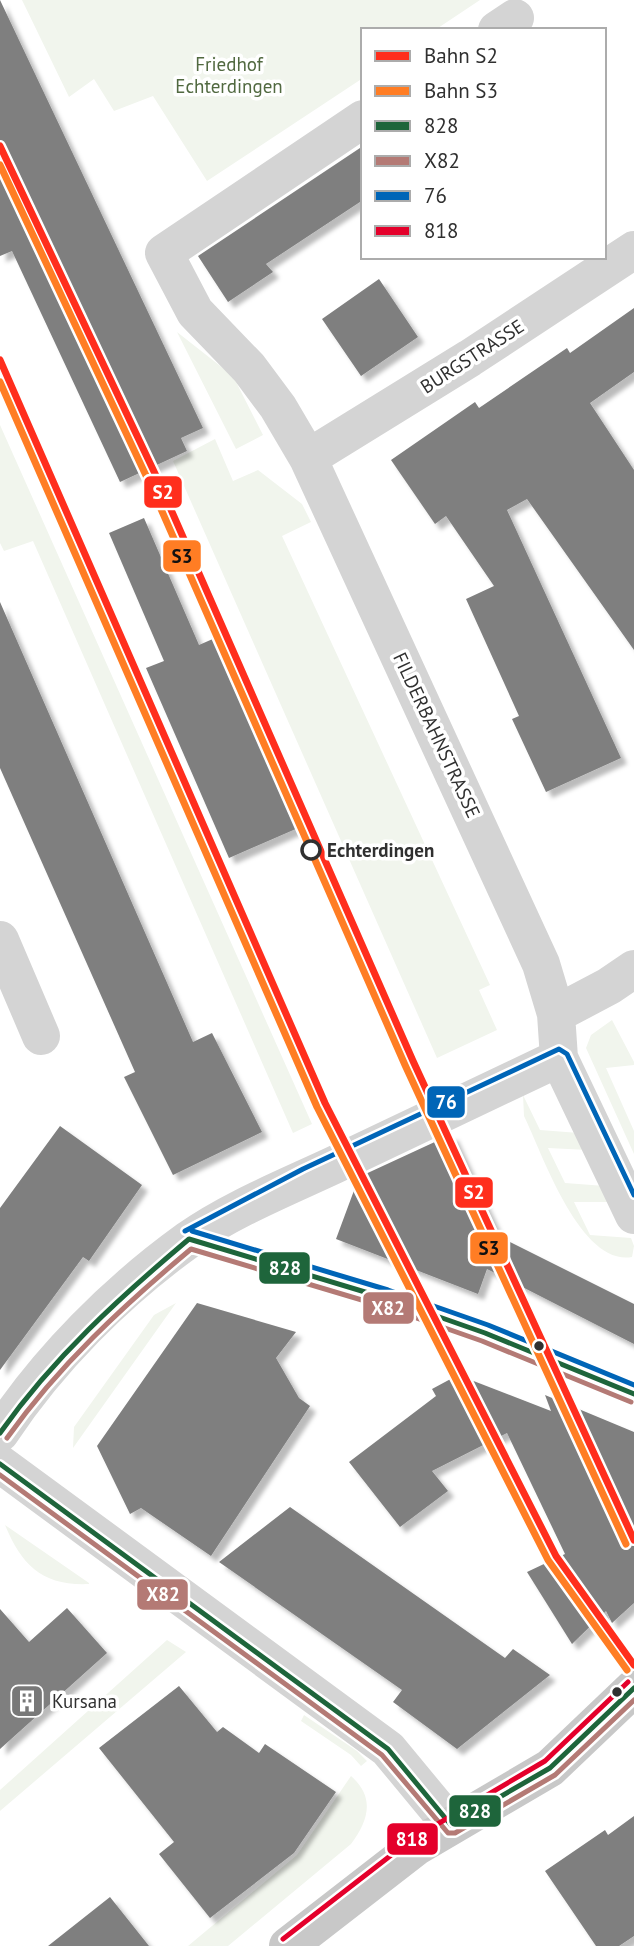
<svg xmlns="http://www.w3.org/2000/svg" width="634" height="1946" font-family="'PT Sans',sans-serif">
<defs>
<filter id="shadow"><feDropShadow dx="6" dy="6" stdDeviation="2" flood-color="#0004"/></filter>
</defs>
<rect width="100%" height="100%" fill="#fff"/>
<path fill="#f1f5ed" d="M 22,0 L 480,0 L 435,30 L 363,30 L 363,78 L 207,181 L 153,96 L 114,111 L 94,79 L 69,97 Z
M 177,332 L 233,376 L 263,435 L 236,449 Z
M 0,425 L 312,1124 L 293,1133 L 33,541 L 4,551 L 0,543 Z
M 215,439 L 233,481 L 258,470 L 302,504 L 311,522 L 282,536 L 490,985 L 479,990 L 497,1030 L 437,1058 L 173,461 Z
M 612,1020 L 634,1062 L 634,1065 L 606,1068 L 634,1131 L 634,1154 L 586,1048 L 591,1035 Z
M 523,1095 L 540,1130 L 579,1133 L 588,1150 L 548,1148 L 565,1183 L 605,1186 L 613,1202 L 574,1202 L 590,1235 L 631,1238 L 634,1246 L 632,1257 C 580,1266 543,1155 524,1116 Z
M 176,1303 L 73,1448 L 74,1427 L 154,1315 Z
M 5,1525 L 89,1583 L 89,1584 C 43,1586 22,1566 5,1525 Z
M 167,1640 L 186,1652 L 0,1811 L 0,1790 Z
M 304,1715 L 357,1751 L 367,1761 L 361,1766 L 351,1755 L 301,1721 Z
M 351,1776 C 375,1797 369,1820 351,1844 L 228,1946 L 188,1946 L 297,1855 Z"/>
<path fill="#7f7f7f" filter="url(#shadow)" d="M 0,0 L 203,428 L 181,438 L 187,451 L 120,482 L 12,251 L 0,256 Z
M 363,146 L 363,200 L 266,264 L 273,272 L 228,302 L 198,256 Z
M 379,279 L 418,337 L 361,376 L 322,319 Z
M 634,308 L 634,372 L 590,403 L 634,470 L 634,650 L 527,499 L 507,510 L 621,758 L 546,792 L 512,719 L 519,716 L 466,599 L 494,586 L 446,516 L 435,524 L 391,460 L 475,402 L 479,408 L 567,348 L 570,353 Z
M 144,518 L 199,645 L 215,638 L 298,828 L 229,858 L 146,668 L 164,661 L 109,533 Z
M 0,602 L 193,1042 L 212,1033 L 262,1132 L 173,1175 L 124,1077 L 135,1072 L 0,768 Z
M 60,1126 L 142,1185 L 89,1261 L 83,1257 L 0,1370 L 0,1208 Z
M 452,1134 L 500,1237 L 634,1304 L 634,1344 L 487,1269 L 478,1294 L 336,1239 L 359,1177 Z
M 197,1303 L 296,1332 L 276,1358 L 299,1398 L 310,1406 L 211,1556 L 141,1508 L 130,1514 L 97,1446 Z
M 458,1375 L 551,1411 L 545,1395 L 634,1432 L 634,1603 L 612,1623 L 606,1611 L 572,1644 L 527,1572 L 565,1554 L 507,1433 L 432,1471 L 448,1491 L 400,1527 L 349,1462 L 436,1396 L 432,1389 Z
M 290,1507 L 505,1658 L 513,1649 L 550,1675 L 457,1749 L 393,1702 L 402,1690 L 219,1562 Z
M 67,1608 L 107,1653 L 0,1749 L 0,1609 L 29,1642 Z
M 179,1686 L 217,1732 L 223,1727 L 259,1753 L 265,1744 L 336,1792 L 294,1853 L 210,1918 L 159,1854 L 174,1842 L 99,1748 Z
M 634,1816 L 634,1936 L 619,1946 L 596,1946 L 545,1871 L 605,1830 L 608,1835 Z
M 110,1897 L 149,1946 L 48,1946 Z"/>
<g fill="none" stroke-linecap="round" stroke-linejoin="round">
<path stroke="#d4d4d4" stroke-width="38" d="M 497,30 L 515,18
M 363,119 L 164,253 L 195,312 L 249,368 L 278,407 L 308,458 L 541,964 L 556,1014 L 559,1058 L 634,1215
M 308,458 L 470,358 L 634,250
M 0,940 L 41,1036
M 556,1014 L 609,986 L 634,969
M 0,1433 C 49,1359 116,1292 188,1240 C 230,1210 287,1187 334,1165 C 409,1130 484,1094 559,1058
M 0,1464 L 388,1749 L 451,1825"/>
<path stroke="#c8c8c8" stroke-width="38" d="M 288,1946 L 417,1846 L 550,1768 L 634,1688"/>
<g stroke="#fff" stroke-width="10">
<path id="bus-1" d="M 0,1433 C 53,1358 119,1298 189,1239 L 385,1298 L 485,1333 L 634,1394
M 0,1464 L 388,1749 L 451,1825 L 550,1768 L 634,1688"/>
</g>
<g stroke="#fff" stroke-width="10">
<path id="bus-2" d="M 7,1438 C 59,1365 123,1306 191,1249 L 382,1306 L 482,1341 L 631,1402
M 0,1475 L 382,1755 L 448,1833 L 455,1833 L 555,1775 L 634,1700"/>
</g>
<g stroke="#fff" stroke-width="10">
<path id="bus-3" d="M 185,1231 L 303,1169 L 559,1049 L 567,1054 L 634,1195
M 192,1231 L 388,1290 L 488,1325 L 634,1385"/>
</g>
<g stroke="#fff" stroke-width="10">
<path id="bus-4" d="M 283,1939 L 412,1839 L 545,1761 L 628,1682"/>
</g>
<use href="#bus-1" stroke="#1e653b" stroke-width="5"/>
<use href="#bus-2" stroke="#b47a75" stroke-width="5"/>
<use href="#bus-3" stroke="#0065b7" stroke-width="5"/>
<use href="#bus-4" stroke="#e4002b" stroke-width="5"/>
<g stroke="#fff" stroke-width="12">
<path id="rail-1" d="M 0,146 L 158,480 L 413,1061 L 634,1540
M 0,360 L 325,1103 L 556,1556 L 634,1665"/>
</g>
<g stroke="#fff" stroke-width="12">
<path id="rail-2" d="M 0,165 L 150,484 L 405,1065 L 626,1544
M 0,382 L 317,1107 L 548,1560 L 627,1670"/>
</g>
<use href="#rail-1" stroke="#ff2e1d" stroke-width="7"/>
<use href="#rail-2" stroke="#ff7d24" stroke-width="7"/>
</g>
<defs>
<g id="building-square" transform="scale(1.75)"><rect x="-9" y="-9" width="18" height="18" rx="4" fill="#787878" stroke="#fff"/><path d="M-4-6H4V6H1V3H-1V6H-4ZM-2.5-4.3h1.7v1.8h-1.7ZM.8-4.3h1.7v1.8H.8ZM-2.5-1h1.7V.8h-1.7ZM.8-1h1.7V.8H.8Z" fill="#fff"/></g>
</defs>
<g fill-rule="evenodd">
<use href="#building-square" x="27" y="1701"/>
</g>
<circle fill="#fff" stroke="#303030" stroke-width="3.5" cx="311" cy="850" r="9"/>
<g fill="#303030" stroke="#fff" stroke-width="2.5">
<circle cx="539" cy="1346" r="6"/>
<circle cx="617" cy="1692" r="6"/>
</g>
<g text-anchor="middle" stroke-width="7" stroke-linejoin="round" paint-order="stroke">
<g font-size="19" fill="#516940" stroke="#fff">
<text x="229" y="71">Friedhof<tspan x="229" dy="22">Echterdingen</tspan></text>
</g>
<g font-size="19" fill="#303030" stroke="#fff">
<text transform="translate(472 356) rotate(-33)" y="7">BURGSTRASSE</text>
<text transform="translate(437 735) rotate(65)" y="7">FILDERBAHNSTRASSE</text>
</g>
<g font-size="19" font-weight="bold" fill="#303030" stroke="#fff" text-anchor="start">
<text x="327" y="857">Echterdingen</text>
</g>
<g font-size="19" fill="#303030" stroke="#fff" text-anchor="start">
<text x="52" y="1708">Kursana</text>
</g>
</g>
<g stroke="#fff" stroke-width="2.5">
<rect x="143" y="475" width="40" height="34" rx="7" fill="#ff2e1d"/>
<rect x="162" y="539" width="40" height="34" rx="7" fill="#ff7d24"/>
<rect x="426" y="1085" width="40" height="34" rx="7" fill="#0065b7"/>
<rect x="454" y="1176" width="40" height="33" rx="7" fill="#ff2e1d"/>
<rect x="469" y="1231" width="40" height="34" rx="7" fill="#ff7d24"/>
<rect x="258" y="1251" width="53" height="34" rx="7" fill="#1e653b"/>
<rect x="362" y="1291" width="53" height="34" rx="7" fill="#b47a75"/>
<rect x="136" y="1578" width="53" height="33" rx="7" fill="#b47a75"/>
<rect x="448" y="1794" width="54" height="34" rx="7" fill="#1e653b"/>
<rect x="386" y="1822" width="53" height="34" rx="7" fill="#e4002b"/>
</g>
<g font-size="19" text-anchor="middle" font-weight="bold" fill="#fff">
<text x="163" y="499">S2</text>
<text x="446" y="1109">76</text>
<text x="474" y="1199">S2</text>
<text x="285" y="1275">828</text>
<text x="388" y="1315">X82</text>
<text x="163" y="1601">X82</text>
<text x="475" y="1818">828</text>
<text x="412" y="1846">818</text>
</g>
<g font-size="19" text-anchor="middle" font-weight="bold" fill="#111">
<text x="182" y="563">S3</text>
<text x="489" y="1255">S3</text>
</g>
<rect x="361" y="28" width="245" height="231" fill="#ffffff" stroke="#acacac" stroke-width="2"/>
<rect x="375" y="51" width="35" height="10" fill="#ff2e1d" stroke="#acacac" stroke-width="2"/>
<text x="424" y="63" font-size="21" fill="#303030">Bahn S2</text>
<rect x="375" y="86" width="35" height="10" fill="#ff7d24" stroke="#acacac" stroke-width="2"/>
<text x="424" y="98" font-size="21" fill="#303030">Bahn S3</text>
<rect x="375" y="121" width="35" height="10" fill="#1e653b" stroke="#acacac" stroke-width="2"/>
<text x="424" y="133" font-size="21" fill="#303030">828</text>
<rect x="375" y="156" width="35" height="10" fill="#b47a75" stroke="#acacac" stroke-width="2"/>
<text x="424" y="168" font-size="21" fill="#303030">X82</text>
<rect x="375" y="191" width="35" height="10" fill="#0065b7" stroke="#acacac" stroke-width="2"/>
<text x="424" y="203" font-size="21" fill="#303030">76</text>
<rect x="375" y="226" width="35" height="10" fill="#e4002b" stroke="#acacac" stroke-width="2"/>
<text x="424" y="238" font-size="21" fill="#303030">818</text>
</svg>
